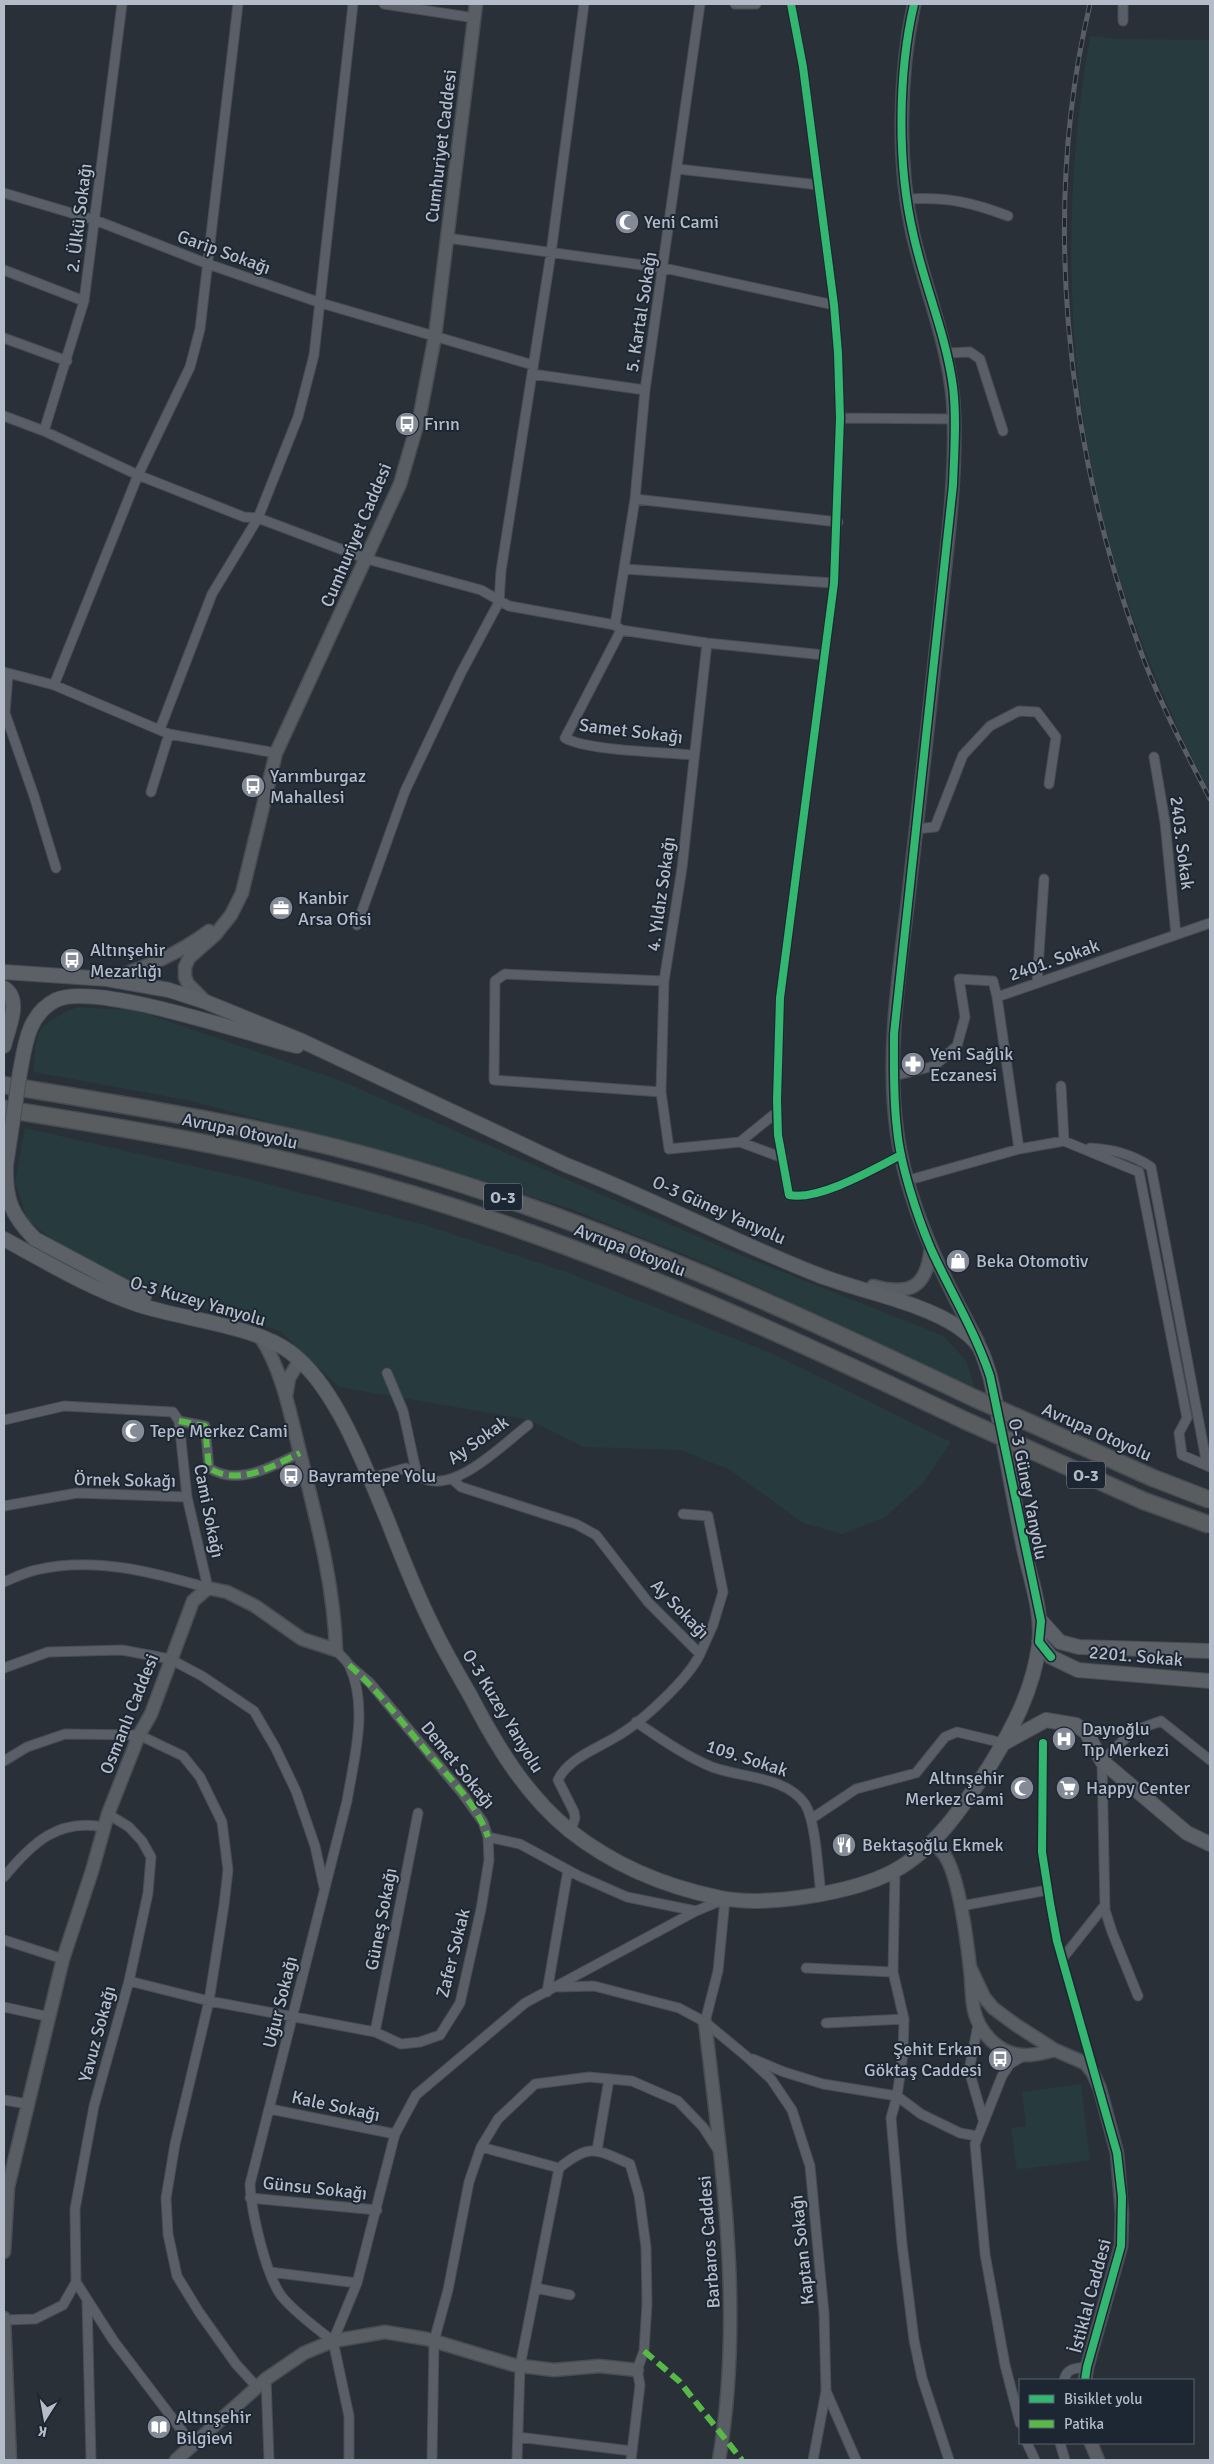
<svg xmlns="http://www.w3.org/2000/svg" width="1214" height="2464" font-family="Signika,sans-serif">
<rect width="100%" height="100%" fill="#2a3038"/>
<path fill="#273a3e" d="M 1090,36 L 1119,39 L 1210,40 L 1210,794 C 1167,709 1129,620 1105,527 C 1064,368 1062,198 1090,36 Z
M 77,1007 L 138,1011 L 339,1080 L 740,1255 L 944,1336 L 967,1362 L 975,1389 L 715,1267 L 568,1208 L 438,1168 L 192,1101 L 34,1072 C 35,1028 37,1025 77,1007 Z
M 25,1128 L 241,1177 L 425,1225 L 569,1273 L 771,1353 L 951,1442 L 922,1484 L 885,1517 L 842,1534 L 803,1523 L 730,1470 L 681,1450 L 584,1447 L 530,1420 L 339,1387 L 280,1331 L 126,1284 L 59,1246 L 27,1219 L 15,1182 Z
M 1081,2084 L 1090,2160 L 1017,2170 L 1011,2128 L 1026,2126 L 1022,2092 Z"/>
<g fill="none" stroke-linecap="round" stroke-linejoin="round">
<g stroke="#484c53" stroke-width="11">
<path id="street" d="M 384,4 L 475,18
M 735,4 L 756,4
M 791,4 L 803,67 L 834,305 L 838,353 L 840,418 L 834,583 L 780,998 L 777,1100 L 778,1135 L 789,1195 C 819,1201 874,1169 901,1155
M 1123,4 L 1123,21
M 678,169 L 819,185
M 4,193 L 95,220 L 208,264 L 321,303 L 533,365
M 907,199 C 948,197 971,202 1008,216
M 447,238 L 664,268 L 834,305
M 4,270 L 84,301
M 4,338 L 67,361
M 946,353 L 970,352 L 980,359 L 1003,431
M 532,374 L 645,390
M 4,416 L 44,431 L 138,475 L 244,517 L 258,518 L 367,559 L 481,590 L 509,606 L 615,625 L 621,630 L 707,643 L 824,655
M 840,418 L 954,419
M 44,431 L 84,301 L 122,4
M 635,499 L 838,522
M 624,569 L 834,583
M 615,625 L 635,499 L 645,390 L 700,4
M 621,630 L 565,738 C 588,751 664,752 693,755
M 707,643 L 682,868 L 664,981 L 661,1092 L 669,1149 L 740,1142 L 777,1112
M 4,672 L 54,685 L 169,734 L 276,753
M 8,674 L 5,713 L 34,796 L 56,868
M 54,685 L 138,475 L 190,367 L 200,329 L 238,4
M 160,729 L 212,594 L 258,518 L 298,417 L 314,355 L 353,4
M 1154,757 L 1165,822 L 1176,935
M 151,792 L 169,734
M 916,829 L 935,827 L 963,755 L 990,726 L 1019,711 L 1037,712 L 1056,737 L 1049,784
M 357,925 L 405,791 L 461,673 L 499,602 L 501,571 L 551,253 L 584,4
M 1037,983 L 1044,879
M 894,1076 L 934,1066 L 957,1046 L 965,1017 L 959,979 L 993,981 L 997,997
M 1061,1086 L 1064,1141
M 661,1092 L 494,1080 L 495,981 L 505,974 L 664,981
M 740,1142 L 783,1158
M 1090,1148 C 1112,1149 1132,1154 1151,1167 L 1207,1465
M 1019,1149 L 997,997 L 1210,923
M 909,1180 L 1019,1149 L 1064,1141 L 1139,1172 L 1187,1418 L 1179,1433 L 1182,1455 L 1210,1467
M 387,1373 L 403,1411 L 417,1475
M 4,1420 L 64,1406 L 173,1412 L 179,1421 L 187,1497 L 208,1588 C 153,1572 93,1556 36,1570 C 25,1572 14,1578 4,1582
M 179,1421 L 205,1426 L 209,1468 C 238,1487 273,1466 300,1453
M 370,1478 L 406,1468 C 414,1473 424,1481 434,1481 C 464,1484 505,1443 528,1425
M 452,1479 L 461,1487 L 576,1524 L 596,1535 L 648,1602 L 700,1654 C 689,1678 643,1721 619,1735 C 599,1748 568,1758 558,1780 L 574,1812 L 575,1818 L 571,1831
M 4,1506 L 77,1493 L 187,1497
M 683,1514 L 708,1516 L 723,1592 L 713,1625 L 700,1654
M 4,1668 L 48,1652 L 122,1650 L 170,1659 L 202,1676 L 254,1711 L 275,1747 L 296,1791 L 315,1846 L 324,1887
M 636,1722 C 660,1738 685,1756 712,1767 C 741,1778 786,1776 805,1804 C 816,1821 818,1873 821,1894
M 4,1761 L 27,1747 L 65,1734 L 139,1735 L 183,1756 L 200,1777 L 222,1822 L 228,1870 L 224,1905 L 209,2001 L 175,2144 L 166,2198 L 168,2234 L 177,2276 L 199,2312 L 236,2364 L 257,2387
M 811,1819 L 856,1789 L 916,1773 L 945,1737 L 957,1732 L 1003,1743
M 488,1837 L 520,1844 L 579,1876 L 627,1897 L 696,1911
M 895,1870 L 893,1972 L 904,2019 L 903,2054 L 897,2096 L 891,2118 L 902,2244 L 914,2340 L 922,2378 L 949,2460
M 4,1877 C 32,1843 58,1818 104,1827
M 961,1906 L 1048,1890
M 4,1940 L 63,1959
M 1062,1959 L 1105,1905
M 806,1968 L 893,1972
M 129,1981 L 209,2001 L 375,2032 L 401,2044 L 420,2042 L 440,2035 L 460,2003 L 481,1909 L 489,1860 L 488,1837 L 483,1822 L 462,1793 L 370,1683 L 349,1665
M 559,1987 L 594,1986 L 679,2008 L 705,2022 L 746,2056 L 771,2079 L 792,2110 L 810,2166 L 824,2313 L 826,2391 L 813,2460
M 547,1992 L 568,1870
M 1138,1996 L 1112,1932 L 1105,1910 L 1102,1761 L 1133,1731 L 1161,1721 L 1210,1760
M 4,2007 L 50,2017
M 826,2023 L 904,2019
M 978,2025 L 969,2070 L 983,2119
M 375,2032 L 418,1813
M 753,2059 L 784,2072 L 823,2084 L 897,2096 L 921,2114 L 960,2133 L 977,2136
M 4,2100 L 28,2104
M 270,2109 L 395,2134
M 481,2147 L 559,2168
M 597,2150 L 609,2079
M 250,2198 L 377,2210
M 270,2272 L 357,2283
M 76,2282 L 113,2340 L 192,2444
M 536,2288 L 570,2295
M 87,2301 L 91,2460
M 4,2320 L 35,2319 L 63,2305 L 76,2282 L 75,2209 L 94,2106 L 129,1981 L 148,1893 L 151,1857 L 142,1841 L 129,1827 L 108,1814
M 333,2341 L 357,2283 L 395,2134 L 416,2095 L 525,2003 L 696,1911 L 725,1899 L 718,1971 L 705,2022
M 333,2341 C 316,2328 297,2314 283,2298 C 266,2278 251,2210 250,2184 L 347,1801 C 354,1758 369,1707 349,1665 C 346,1660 340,1655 336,1650
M 333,2341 L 349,2416 L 349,2460
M 266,2379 L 269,2460
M 1064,2380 C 1067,2368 1075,2368 1087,2367
M 826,2391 L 856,2460
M 1020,2423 L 1005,2365 L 985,2254 L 975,2144 L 1002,2076 L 1010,2064 L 1025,2055
M 518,2437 L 632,2451
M 1027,2443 L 1035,2460
M 1060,2443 L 1065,2460
M 432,2460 L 434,2341 L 448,2290 L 469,2182 L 481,2147 L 498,2119 L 535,2084 L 589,2077 L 632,2081 L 678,2101 L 703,2127 L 718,2150
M 517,2460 L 520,2366 L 559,2168 C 591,2143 595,2149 630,2164 L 639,2195 L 646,2247 L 647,2304 L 644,2351 L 637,2370 L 640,2385 L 631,2460"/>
</g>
<g stroke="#484c53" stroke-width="15">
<path id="secondary" d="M 914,4 C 899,75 897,163 913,235 C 927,295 952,353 954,415 C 956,482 947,547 940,613 C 930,709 919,804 908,900 C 899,975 886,1056 897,1132 C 907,1206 943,1277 978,1342
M 107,979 C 144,969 178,954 209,931
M 206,1002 L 188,984 L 185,977 L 185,967 L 189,958 L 215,935 L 231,915 L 242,893 L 276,753 L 400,484 L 420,415 L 435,336 L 476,4
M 873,1286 C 910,1296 927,1288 931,1247
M 286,1396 L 289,1378 L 300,1360
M 932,1842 C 936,1845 940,1849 943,1853 C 959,1873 967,1941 970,1968 C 972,1982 971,1996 974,2010 C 979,2032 999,2055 1024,2055 C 1034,2056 1045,2052 1055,2050
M 970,1967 L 984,1997 L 993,2008 L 1016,2025 L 1055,2050 L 1085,2063 L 1093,2073 L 1100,2089 L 1117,2153 L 1122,2214 L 1121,2246 L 1087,2367 L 1085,2380
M 705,2022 C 722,2168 744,2314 719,2460
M 4,2252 L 8,2187 L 63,1959 L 92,1871 L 108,1814 L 139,1735 L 151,1714 L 193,1601 L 208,1588 L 227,1592 L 255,1606 L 302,1639 L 336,1650 C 334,1583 316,1518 300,1453 C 290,1414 283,1372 261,1338
M 4,2318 L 10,2460
M 1091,2443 L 1098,2460
M 176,2460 L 266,2379 L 304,2353 L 333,2341 L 385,2332 L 427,2339 L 514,2365 L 554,2370 L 599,2366 L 637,2370"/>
</g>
<g stroke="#484c55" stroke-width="16">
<path id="primary" d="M 4,972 L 107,979 L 169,990 L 206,1002 L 302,1041 L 566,1165 C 651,1198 732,1241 816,1274 C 858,1291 922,1302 958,1327 C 982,1344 981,1349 990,1376 C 1003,1433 1012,1492 1024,1549 C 1031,1581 1043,1612 1039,1645 C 1033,1690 1013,1728 989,1767 C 964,1805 935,1849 894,1871 C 853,1893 767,1907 721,1898 C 666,1887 613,1865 569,1830 C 525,1794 496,1745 470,1695 C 457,1672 443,1649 432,1625 C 415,1591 401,1555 387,1519 C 365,1467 336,1386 290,1352 C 256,1326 182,1319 139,1305 C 91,1289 48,1263 4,1239
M 4,988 C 23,1000 7,1030 4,1046
M 20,1072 C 25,1045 28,1014 56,1000 C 96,981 248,1035 297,1046
M 6,1165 C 5,1199 11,1215 35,1239 L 144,1297
M 1041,1621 L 1060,1642 L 1079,1647 L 1210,1651
M 1039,1642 L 1051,1657 L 1078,1670 L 1210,1681
M 1004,1743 L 1046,1720 L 1076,1725 L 1086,1732 L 1102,1761 L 1187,1833 L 1210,1844"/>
</g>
<g stroke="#474c53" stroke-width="19">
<path id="highway" d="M 4,1085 C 143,1108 282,1129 417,1170 C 610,1228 792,1311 974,1398
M 4,1109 C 111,1126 219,1143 324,1170 C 547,1226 757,1321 964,1420"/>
</g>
<use href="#street" stroke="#5a5e66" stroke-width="9"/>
<use href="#secondary" stroke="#595d64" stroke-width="12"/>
<use href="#primary" stroke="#5c6168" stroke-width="14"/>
<use href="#highway" stroke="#5a5d60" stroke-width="16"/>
<g stroke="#595d64" stroke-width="5">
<path id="rail" d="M 1090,4 C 1041,209 1066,440 1136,638 C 1155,694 1183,747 1210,799"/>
</g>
<use href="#rail" stroke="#1d2633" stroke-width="3" stroke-dasharray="9" stroke-linecap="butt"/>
<g stroke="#484c55" stroke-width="16" stroke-linecap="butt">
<path id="primary-bridge" d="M 6,1165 L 20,1072"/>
</g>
<g stroke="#474c53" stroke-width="19" stroke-linecap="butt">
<path id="highway-bridge" d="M 974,1398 L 1153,1478 L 1210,1500
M 964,1420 L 1144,1501 L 1210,1525"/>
</g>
<use href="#primary-bridge" stroke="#5c6168" stroke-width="14"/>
<use href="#highway-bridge" stroke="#5a5d60" stroke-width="16"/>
<path stroke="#58b947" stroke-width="6" stroke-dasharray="12 6" stroke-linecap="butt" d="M 179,1421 L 205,1426 L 209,1468 C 238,1487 273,1466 300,1453
M 349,1665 C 377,1689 399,1719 423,1747 C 446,1775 477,1803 488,1837
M 644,2351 L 679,2381 L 742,2460"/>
<g stroke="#1d2633" stroke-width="11">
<path id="cycleway" d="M 791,4 L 803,67 L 834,305 L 838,353 L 840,418 L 834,583 L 780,998 L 777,1100 L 778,1135 L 789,1195 C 819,1201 874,1169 901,1155
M 914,4 C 898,73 897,164 913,233 C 924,285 946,334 953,387 C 957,419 954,453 953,485 L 894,1034 C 894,1066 893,1097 897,1129 C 900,1164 917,1216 931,1249 C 950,1291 975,1331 990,1376 L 1041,1621 L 1039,1642 L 1051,1657
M 1043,1743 L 1042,1852 L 1050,1903 L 1057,1941 L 1117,2153 L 1122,2197 L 1121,2246 L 1087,2367 L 1085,2380"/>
</g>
<use href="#cycleway" stroke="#33b770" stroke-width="8"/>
</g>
<defs>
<g id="mosque-disc" transform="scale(1.25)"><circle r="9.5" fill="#848b96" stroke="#1d2633"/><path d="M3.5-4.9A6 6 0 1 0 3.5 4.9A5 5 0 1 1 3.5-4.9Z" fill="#fff"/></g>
<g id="bus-disc" transform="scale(1.25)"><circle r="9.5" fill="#848b96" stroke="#1d2633"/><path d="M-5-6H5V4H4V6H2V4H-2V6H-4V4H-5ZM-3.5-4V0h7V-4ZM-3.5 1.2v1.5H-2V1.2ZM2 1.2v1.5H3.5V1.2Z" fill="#fff"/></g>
<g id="office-disc" transform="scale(1.25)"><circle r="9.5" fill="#848b96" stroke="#1d2633"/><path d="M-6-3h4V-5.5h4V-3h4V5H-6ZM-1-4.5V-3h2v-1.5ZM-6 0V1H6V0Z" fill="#fff"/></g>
<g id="pharmacy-disc" transform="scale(1.25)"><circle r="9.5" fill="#848b96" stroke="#1d2633"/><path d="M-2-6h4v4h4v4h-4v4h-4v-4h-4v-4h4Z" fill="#fff"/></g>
<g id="shop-disc" transform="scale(1.25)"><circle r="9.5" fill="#848b96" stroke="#1d2633"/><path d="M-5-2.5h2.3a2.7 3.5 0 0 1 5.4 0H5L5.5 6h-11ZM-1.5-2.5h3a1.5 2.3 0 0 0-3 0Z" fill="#fff"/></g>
<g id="hospital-disc" transform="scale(1.25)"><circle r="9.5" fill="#848b96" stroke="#1d2633"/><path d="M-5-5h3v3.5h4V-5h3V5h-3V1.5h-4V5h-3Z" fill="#fff"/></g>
<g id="supermarket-disc" transform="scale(1.25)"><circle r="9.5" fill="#848b96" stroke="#1d2633"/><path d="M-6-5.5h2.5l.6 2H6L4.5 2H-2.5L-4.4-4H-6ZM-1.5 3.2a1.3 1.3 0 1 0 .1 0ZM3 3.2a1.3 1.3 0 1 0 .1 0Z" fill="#fff"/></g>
<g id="restaurant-disc" transform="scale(1.25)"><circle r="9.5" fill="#848b96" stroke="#1d2633"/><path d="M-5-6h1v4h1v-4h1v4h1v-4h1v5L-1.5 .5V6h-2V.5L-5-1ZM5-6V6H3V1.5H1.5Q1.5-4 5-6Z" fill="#fff"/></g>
<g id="library-disc" transform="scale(1.25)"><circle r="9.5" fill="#848b96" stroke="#1d2633"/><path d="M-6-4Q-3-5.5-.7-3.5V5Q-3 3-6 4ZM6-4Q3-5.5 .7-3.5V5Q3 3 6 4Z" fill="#fff"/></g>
</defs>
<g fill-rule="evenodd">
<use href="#mosque-disc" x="627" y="222"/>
<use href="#bus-disc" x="407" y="424"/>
<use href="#bus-disc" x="253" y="786"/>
<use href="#office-disc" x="281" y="908"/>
<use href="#bus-disc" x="72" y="960"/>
<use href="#pharmacy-disc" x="913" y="1064"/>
<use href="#shop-disc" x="958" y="1261"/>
<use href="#mosque-disc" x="133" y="1431"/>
<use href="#bus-disc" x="291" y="1476"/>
<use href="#hospital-disc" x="1064" y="1739"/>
<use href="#mosque-disc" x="1022" y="1788"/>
<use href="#supermarket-disc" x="1068" y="1788"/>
<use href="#restaurant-disc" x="844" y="1845"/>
<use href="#bus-disc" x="1000" y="2059"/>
<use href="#library-disc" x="159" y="2427"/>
</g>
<g text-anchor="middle" stroke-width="4" stroke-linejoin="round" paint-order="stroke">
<g fill="#1d2633" stroke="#878f9c" stroke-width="1">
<rect x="484" y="1183.5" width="38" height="27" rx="4"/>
<rect x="1067" y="1461.5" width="38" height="27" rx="4"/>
</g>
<g font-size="16" font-weight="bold" fill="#b4bcc9">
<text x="503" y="1203">O-3</text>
<text x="1086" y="1481">O-3</text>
</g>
<g font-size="18" fill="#b4bcc9" stroke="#1d2633">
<text transform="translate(441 146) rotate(-83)" y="6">Cumhuriyet Caddesi</text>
<text transform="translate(79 218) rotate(-83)" y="6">2. Ülkü Sokağı</text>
<text transform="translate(224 252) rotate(20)" y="6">Garip Sokağı</text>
<text transform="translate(641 312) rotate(-81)" y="6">5. Kartal Sokağı</text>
<text transform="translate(356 535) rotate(-67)" y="6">Cumhuriyet Caddesi</text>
<text transform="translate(631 731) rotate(7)" y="6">Samet Sokağı</text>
<text transform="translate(1182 843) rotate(83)" y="6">2403. Sokak</text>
<text transform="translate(661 894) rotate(-82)" y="6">4. Yıldız Sokağı</text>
<text transform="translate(1054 960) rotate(-19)" y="6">2401. Sokak</text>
<text transform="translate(240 1131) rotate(12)" y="6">Avrupa Otoyolu</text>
<text transform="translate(719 1210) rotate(24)" y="6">O-3 Güney Yanyolu</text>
<text transform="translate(630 1250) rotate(21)" y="6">Avrupa Otoyolu</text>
<text transform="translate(198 1301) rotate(16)" y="6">O-3 Kuzey Yanyolu</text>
<text transform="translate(1097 1432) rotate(24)" y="6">Avrupa Otoyolu</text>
<text transform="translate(478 1440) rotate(-35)" y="6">Ay Sokak</text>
<text transform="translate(125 1480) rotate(1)" y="6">Örnek Sokağı</text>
<text transform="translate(1028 1489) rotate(79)" y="6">O-3 Güney Yanyolu</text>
<text transform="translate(209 1511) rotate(79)" y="6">Cami Sokağı</text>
<text transform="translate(680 1609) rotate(46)" y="6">Ay Sokağı</text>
<text transform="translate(1136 1656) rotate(5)" y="6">2201. Sokak</text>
<text transform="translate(503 1711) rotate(59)" y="6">O-3 Kuzey Yanyolu</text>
<text transform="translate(129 1714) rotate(-68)" y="6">Osmanlı Caddesi</text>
<text transform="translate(747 1758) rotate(18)" y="6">109. Sokak</text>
<text transform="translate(458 1765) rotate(51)" y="6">Demet Sokağı</text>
<text transform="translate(381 1919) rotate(-79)" y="6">Güneş Sokağı</text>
<text transform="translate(453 1953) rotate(-76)" y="6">Zafer Sokak</text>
<text transform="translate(280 2002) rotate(-76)" y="6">Uğur Sokağı</text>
<text transform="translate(97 2034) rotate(-75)" y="6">Yavuz Sokağı</text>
<text transform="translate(336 2106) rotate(12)" y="6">Kale Sokağı</text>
<text transform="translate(315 2188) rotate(6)" y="6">Günsu Sokağı</text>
<text transform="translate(709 2242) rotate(-94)" y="6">Barbaros Caddesi</text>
<text transform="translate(802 2250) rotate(-96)" y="6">Kaptan Sokağı</text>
<text transform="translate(1090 2296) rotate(-75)" y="6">İstiklal Caddesi</text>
</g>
<g font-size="18" fill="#b4bcc9" stroke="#1d2633" text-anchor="start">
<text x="644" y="228">Yeni Cami</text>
<text x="424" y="430">Fırın</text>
<text x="270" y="782">Yarımburgaz<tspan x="270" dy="21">Mahallesi</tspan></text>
<text x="298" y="904">Kanbir<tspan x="298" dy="21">Arsa Ofisi</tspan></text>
<text x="90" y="956">Altınşehir<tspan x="90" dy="21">Mezarlığı</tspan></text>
<text x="930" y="1060">Yeni Sağlık<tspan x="930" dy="21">Eczanesi</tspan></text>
<text x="976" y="1267">Beka Otomotiv</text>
<text x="150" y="1437">Tepe Merkez Cami</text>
<text x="308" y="1482">Bayramtepe Yolu</text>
<text x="1082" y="1735">Dayıoğlu<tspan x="1082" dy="21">Tıp Merkezi</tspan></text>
<text x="1004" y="1784" text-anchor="end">Altınşehir<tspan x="1004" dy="21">Merkez Cami</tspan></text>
<text x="1086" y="1794">Happy Center</text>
<text x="862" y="1851">Bektaşoğlu Ekmek</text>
<text x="982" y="2055" text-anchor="end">Şehit Erkan<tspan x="982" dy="21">Göktaş Caddesi</tspan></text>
<text x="176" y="2423">Altınşehir<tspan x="176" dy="21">Bilgievi</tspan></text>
</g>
</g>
<rect width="1214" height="2464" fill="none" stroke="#b4bcc9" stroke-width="10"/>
<rect x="1019" y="2379" width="175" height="65" fill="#1d2633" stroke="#59626f"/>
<rect x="1029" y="2395" width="25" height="8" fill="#33b770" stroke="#59626f"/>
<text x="1064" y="2404" font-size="15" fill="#b4bcc9">Bisiklet yolu</text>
<rect x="1029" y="2420" width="25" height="8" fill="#58b947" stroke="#59626f"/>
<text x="1064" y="2429" font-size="15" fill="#b4bcc9">Patika</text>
<g transform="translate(45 2419) rotate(191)" stroke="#1d2633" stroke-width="4" paint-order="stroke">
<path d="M0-4L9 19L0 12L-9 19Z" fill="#b4bcc9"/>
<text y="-8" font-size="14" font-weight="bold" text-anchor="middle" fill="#b4bcc9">K</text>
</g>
</svg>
